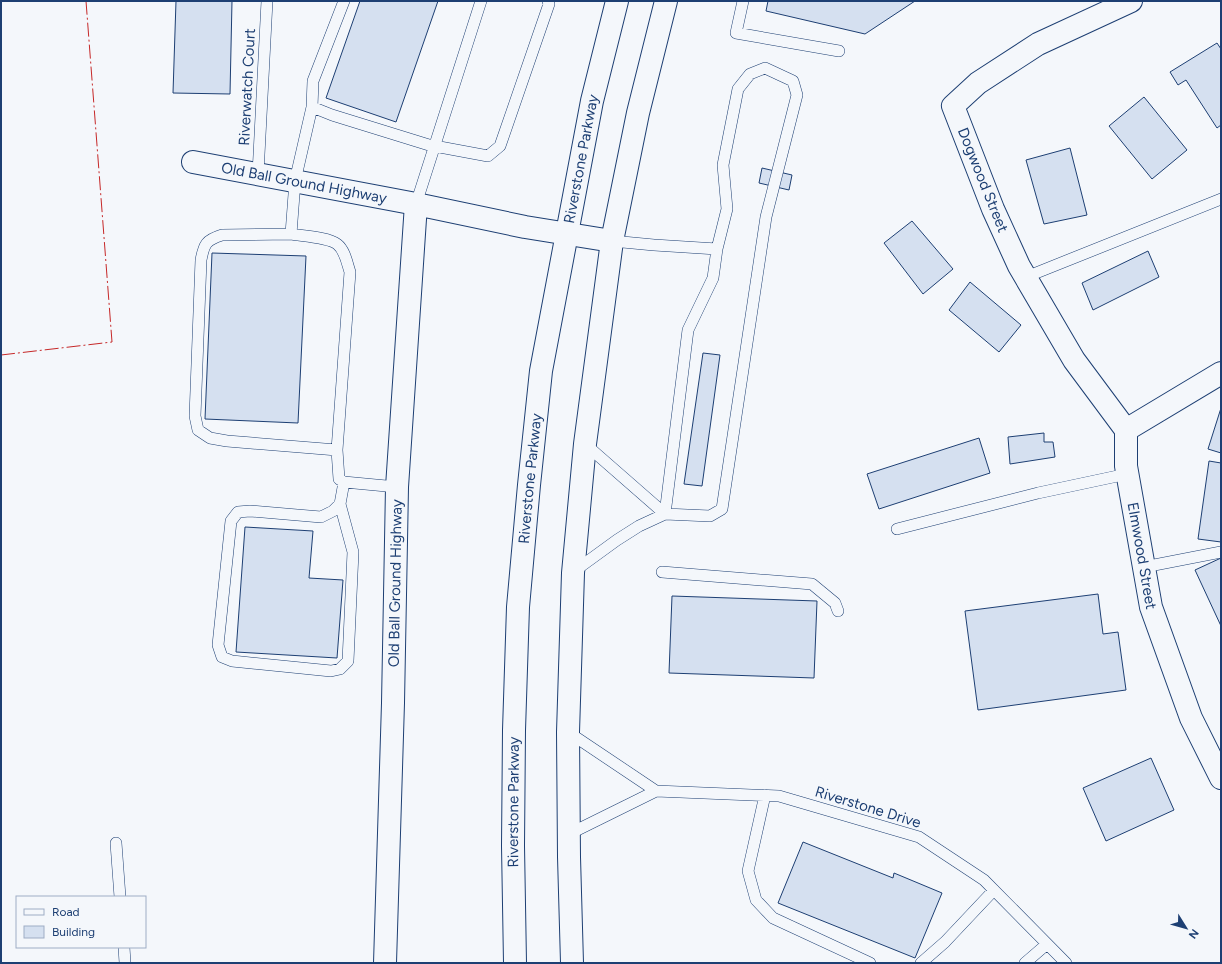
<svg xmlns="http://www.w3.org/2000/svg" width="1222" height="964" font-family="Figtree,sans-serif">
<rect width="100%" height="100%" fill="#f4f7fb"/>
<path fill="#d5e0f0" stroke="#1d3f73" d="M 176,1 L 232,1 L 230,94 L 173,93 Z
M 360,1 L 438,1 L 396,122 L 326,98 Z
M 768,1 L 915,1 L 865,34 L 766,11 Z
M 1217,43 L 1221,49 L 1221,125 L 1217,128 L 1186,80 L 1178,85 L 1170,72 Z
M 1144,97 L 1187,150 L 1152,179 L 1109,126 Z
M 1070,148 L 1087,215 L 1044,224 L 1026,160 Z
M 762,168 L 792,175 L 789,190 L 759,183 Z
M 912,221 L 953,269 L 923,294 L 884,243 Z
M 1148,251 L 1159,277 L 1093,310 L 1082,283 Z
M 212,253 L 306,256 L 298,423 L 205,419 Z
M 970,282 L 1021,325 L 999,352 L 949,310 Z
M 703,353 L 720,355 L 702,486 L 684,484 Z
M 1221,408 L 1221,453 L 1208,449 Z
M 1044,433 L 1044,442 L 1053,442 L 1055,457 L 1010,464 L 1008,437 Z
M 979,438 L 990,473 L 879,509 L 867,474 Z
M 1209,461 L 1221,463 L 1221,542 L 1198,539 Z
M 245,527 L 313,531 L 309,578 L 343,580 L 337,658 L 236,652 Z
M 1221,558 L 1221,626 L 1195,570 Z
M 1098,594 L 1103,634 L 1118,632 L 1126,690 L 978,710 L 965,611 Z
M 672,596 L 817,601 L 814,678 L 669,673 Z
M 1151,758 L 1174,810 L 1106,841 L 1083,788 Z
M 803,842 L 893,878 L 894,873 L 942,893 L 915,958 L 778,903 Z"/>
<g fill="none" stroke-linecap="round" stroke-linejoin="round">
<g stroke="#1d3f73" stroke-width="12">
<path id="service" d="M 344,1 L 313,81 L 312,107 L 295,181 L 291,234 C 302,236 328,237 337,244 C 345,250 347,263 350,272 L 337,450 L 339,479 L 344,482 L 397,487
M 743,1 L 736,33 L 839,51
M 312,107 L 332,115 L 429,145 L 488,156 L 500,146 L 549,4 L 548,1
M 258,174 L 267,1
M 416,204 L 481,1
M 291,234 L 222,235 C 206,240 204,244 201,260 L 195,416 L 198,430 L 210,438 L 227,441 L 337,450
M 612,241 L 654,245 L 717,249
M 1026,277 L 1221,199
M 585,444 L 665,514
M 340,504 L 353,552 L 348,661 L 340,669 L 331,671 L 232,661 L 222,657 L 218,645 L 231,521 L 238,512 L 250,511 L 321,517 L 333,511 L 340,504 L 344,482
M 897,529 L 1038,493 L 1127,474
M 1144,567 L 1221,552
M 573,572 L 617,540 L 639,526 L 665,514 L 710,516 L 722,509 L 766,217 L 797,95 L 793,81 L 765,68 L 750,74 L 738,89 L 723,165 L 727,209 L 717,249 L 713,278 L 688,330 L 665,514
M 662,572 L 812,584 L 835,603 L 838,611
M 568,732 L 656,791
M 765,795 L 748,871 L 756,900 L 773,918 L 870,963
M 569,834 L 656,791 L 779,796 L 919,837 L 984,880 L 1066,963
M 116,843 L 120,897
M 124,947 L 125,963
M 921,963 L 945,942 L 994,890
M 1025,963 L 1047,944"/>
</g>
<g stroke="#1d3f73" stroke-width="24">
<g id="minor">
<path id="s1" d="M 193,162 L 416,204"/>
<path id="s2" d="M 1221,373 L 1126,430 L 1126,466 L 1151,607 L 1191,718 L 1221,778"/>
<path d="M 1126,430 L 1074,360 L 1019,266 L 993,209 L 953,106 L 978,83 L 1038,44 L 1131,1"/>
<path id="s3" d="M 385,963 L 393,703 L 397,487 L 416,204 L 525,227 L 612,241"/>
</g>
</g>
<g stroke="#1d3f73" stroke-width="24">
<g id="primary">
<path id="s4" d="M 515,963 L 513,846 L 514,730 L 518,607 L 529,485 L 541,371 L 592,101 L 617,1"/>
<path d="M 572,963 L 569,857 L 568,732 L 573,573 L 585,444 L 612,241 L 638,113 L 666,1"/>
</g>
</g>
<use href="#service" stroke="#f4f7fb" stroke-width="11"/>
<use href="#minor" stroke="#f4f7fb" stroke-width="22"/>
<use href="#primary" stroke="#f4f7fb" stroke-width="22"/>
<path stroke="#c62828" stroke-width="1" stroke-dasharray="14 3 2 3" stroke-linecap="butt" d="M 1,355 L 112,342 L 86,1"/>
</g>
<g text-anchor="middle" stroke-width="3" stroke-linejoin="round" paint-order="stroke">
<g font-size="15" fill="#1d3f73" stroke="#f4f7fb">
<text transform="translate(247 87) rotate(-87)" y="5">Riverwatch Court</text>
<text dy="5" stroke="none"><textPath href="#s4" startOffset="809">Riverstone Parkway</textPath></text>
<text transform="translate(983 180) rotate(68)" y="5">Dogwood Street</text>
<text dy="5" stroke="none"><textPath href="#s1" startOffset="113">Old Ball Ground Highway</textPath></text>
<text dy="5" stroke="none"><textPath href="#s4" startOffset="485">Riverstone Parkway</textPath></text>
<text dy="5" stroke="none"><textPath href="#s2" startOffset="238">Elmwood Street</textPath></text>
<text dy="5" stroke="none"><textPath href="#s3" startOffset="380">Old Ball Ground Highway</textPath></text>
<text dy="5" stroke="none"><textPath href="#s4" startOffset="161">Riverstone Parkway</textPath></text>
<text transform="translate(868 807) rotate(17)" y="5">Riverstone Drive</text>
</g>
</g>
<rect width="1222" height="964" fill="none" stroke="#1d3f73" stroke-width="4"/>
<rect x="16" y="896" width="130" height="52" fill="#f4f7fb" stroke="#9eadc5"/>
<rect x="24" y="909" width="20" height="6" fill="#f4f7fb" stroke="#9eadc5"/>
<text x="52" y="916" font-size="12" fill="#1d3f73">Road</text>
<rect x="24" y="926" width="20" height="12" fill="#d5e0f0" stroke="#9eadc5"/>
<text x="52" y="936" font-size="12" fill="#1d3f73">Building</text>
<g transform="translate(1186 928) rotate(127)" stroke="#f4f7fb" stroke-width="3" paint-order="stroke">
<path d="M0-3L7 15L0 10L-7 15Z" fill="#1d3f73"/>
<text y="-6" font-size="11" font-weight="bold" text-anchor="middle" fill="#1d3f73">N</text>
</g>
</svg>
